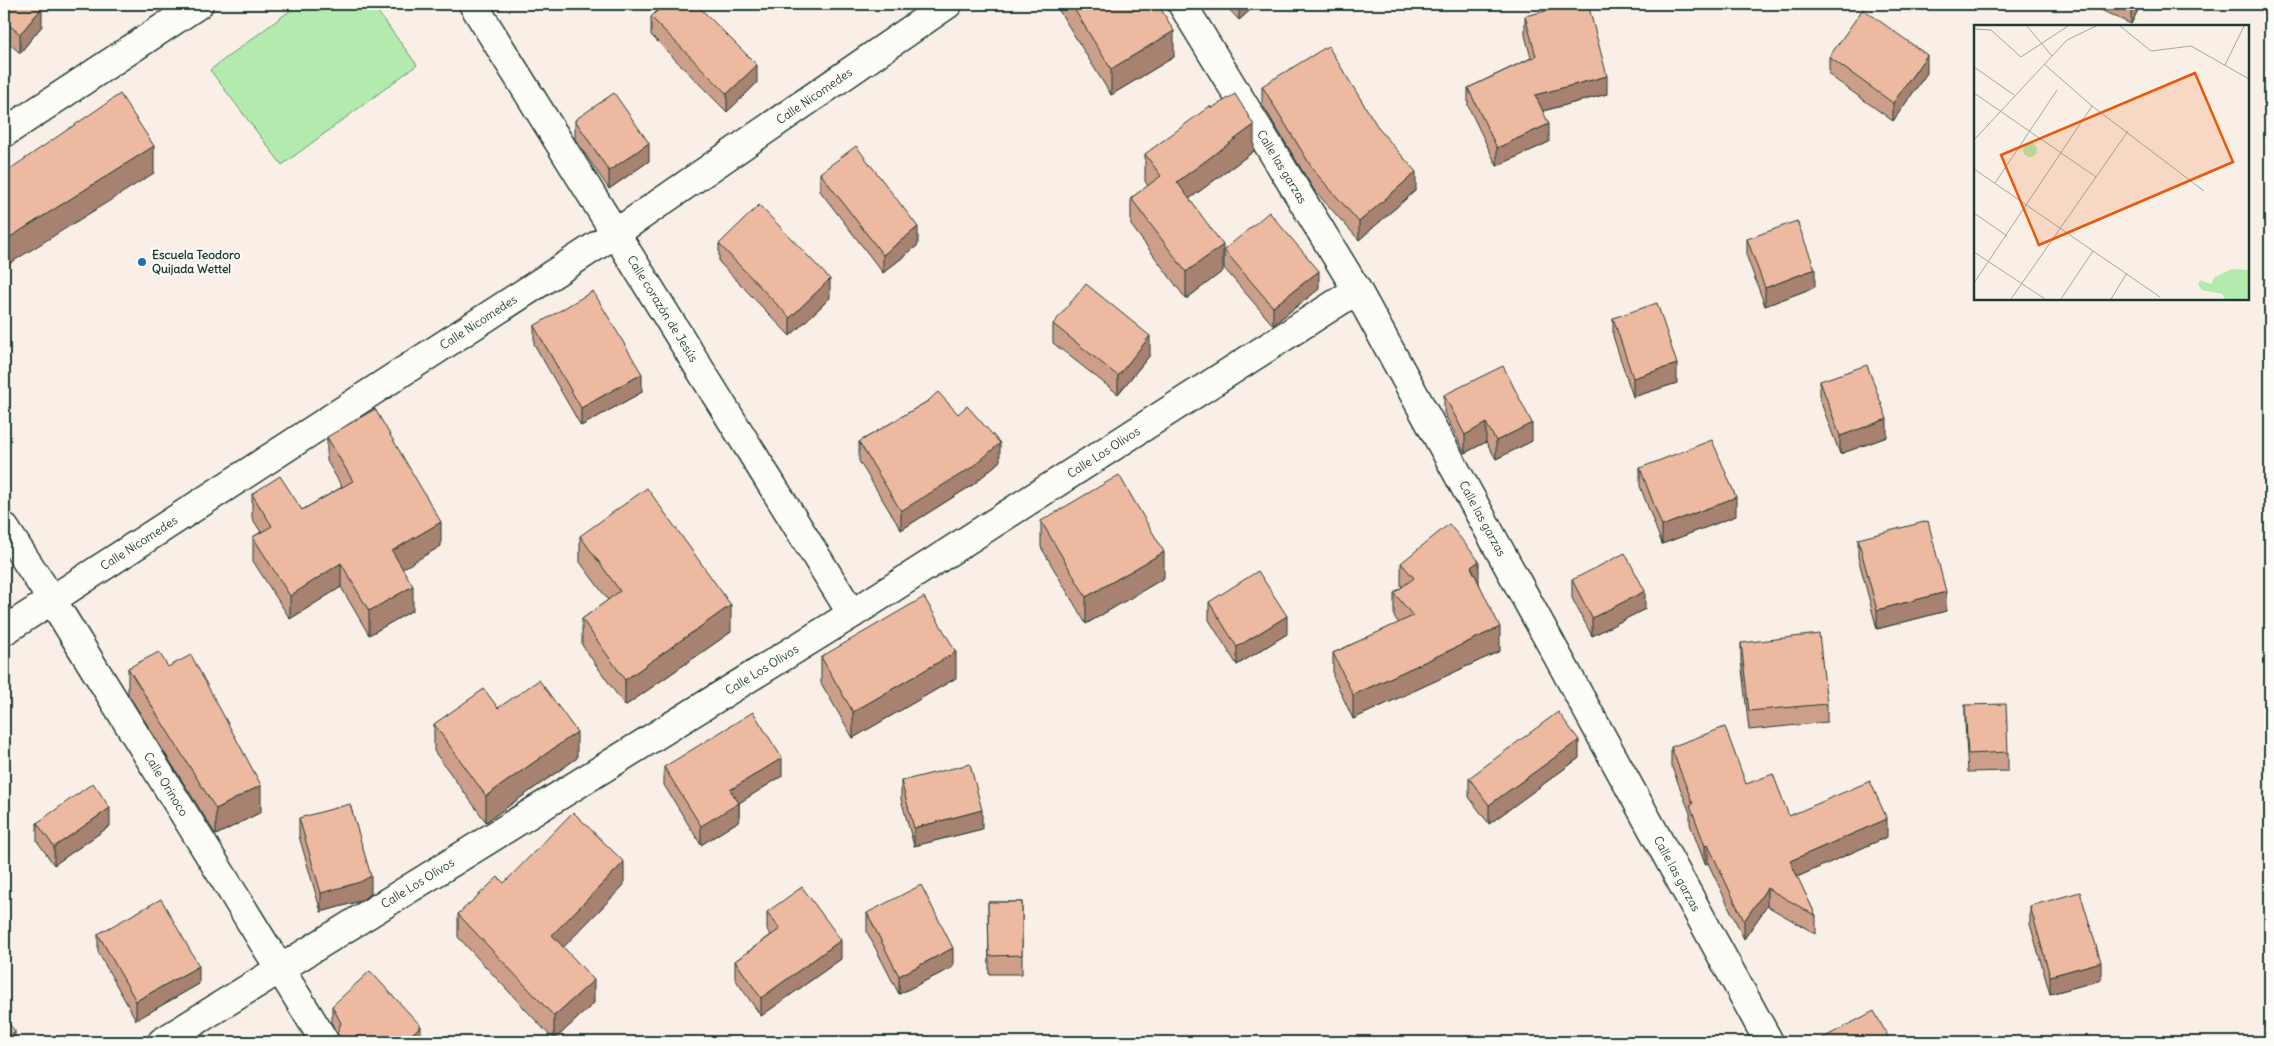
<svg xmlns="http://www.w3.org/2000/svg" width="2274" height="1046" font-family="Delius,sans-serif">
<rect width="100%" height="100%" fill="#faefe6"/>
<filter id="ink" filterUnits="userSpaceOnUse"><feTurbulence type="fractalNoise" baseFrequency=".02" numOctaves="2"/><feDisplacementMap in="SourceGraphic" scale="10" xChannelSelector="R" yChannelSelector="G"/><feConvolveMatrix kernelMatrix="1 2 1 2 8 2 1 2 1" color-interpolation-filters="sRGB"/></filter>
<g filter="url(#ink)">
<path fill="#b3ebae" stroke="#699471" d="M 299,4 L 372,4 L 417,65 L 282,165 L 210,70 Z"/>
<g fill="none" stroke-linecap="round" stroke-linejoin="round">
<g stroke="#1f3d34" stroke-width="31">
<g id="street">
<path id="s1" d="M 473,4 L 852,614"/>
<path id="s2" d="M 1182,4 L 1357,290 L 1769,1042"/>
<path d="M 4,133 L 199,4"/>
<path id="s3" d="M 4,527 L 52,600 L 325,1042"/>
<path id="s4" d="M 4,631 L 616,233 L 948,4"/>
<path id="s5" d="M 162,1042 L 852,614 L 1357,290"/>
</g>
</g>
<use href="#street" stroke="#fdfcf7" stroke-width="28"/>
</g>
<path fill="#cd9f8a" stroke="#1f3d34" d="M 4,4 L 42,26 L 20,53 L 4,39 Z
M 1055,4 L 1158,4 L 1174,57 L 1111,95 Z
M 1224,4 L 1257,4 L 1239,20 Z
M 2088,4 L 2141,4 L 2131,24 Z
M 2246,4 L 2257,4 L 2254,9 Z
M 1525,16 L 1607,94 L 1543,111 L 1549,142 L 1497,166 L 1468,106 L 1468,88 L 1531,58 L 1525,35 Z
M 651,17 L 757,83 L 727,112 L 651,35 Z
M 1829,57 L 1927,73 L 1893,121 L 1829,75 Z
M 1262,86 L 1416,190 L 1359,240 L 1314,190 L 1262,104 Z
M 575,120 L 649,161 L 609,189 L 575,139 Z
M 1254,151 L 1189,199 L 1223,271 L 1186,299 L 1131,225 L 1131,198 L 1148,186 L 1145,181 L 1145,154 Z
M 820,173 L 918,245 L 883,273 L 820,191 Z
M 1747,239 L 1815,287 L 1765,306 L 1747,257 Z
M 719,244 L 830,298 L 790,336 L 719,262 Z
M 1224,250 L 1319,289 L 1273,325 L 1224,268 Z
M 1613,318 L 1677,383 L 1633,397 L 1613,336 Z
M 1053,324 L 1150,355 L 1118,394 L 1053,343 Z
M 534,326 L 642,392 L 581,426 L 534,344 Z
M 1820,381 L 1887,437 L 1840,454 L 1820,400 Z
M 1444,395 L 1532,441 L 1496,459 L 1486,442 L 1465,453 L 1444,413 Z
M 928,401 L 1000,461 L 974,484 L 901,530 L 859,461 L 859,442 Z
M 327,437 L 441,546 L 402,568 L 413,610 L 369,635 L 341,587 L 290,619 L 253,561 L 253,537 L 261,532 L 252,518 L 252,494 L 302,510 L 342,487 L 327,461 Z
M 1640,468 L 1736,516 L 1662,544 L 1640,486 Z
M 1041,521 L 1164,578 L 1086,624 L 1041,547 Z
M 580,536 L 731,632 L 625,706 L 582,645 L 582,619 L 608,600 L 580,562 Z
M 1858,539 L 1946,611 L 1877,629 L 1858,557 Z
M 1401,563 L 1479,583 L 1500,651 L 1353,719 L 1333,676 L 1333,653 L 1399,623 L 1394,617 L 1394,593 L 1402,587 L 1401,586 Z
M 1572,580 L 1645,609 L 1592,636 L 1572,598 Z
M 1209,602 L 1287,634 L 1237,665 L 1209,620 Z
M 1741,643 L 1827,704 L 1827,722 L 1749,730 L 1741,661 Z
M 821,657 L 956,678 L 853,738 L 821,683 Z
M 168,667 L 261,812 L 216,835 L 128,694 L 128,668 Z
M 1965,705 L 2008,752 L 2008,771 L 1968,772 L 1965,724 Z
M 498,708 L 577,758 L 486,822 L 434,751 L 434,724 Z
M 1671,747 L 1746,784 L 1789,816 L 1887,837 L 1797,877 L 1816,916 L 1816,934 L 1767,906 L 1744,939 L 1708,863 L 1705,864 L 1690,824 L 1690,813 L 1671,765 Z
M 1579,758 L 1489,824 L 1469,797 L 1469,778 Z
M 664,767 L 782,776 L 739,803 L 739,821 L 701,845 L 664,785 Z
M 901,781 L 982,829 L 914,846 L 901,799 Z
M 299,818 L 371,894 L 360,901 L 321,912 L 299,836 Z
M 37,823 L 110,826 L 54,865 L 37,841 Z
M 504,883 L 624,885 L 563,947 L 594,1003 L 554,1040 L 458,937 L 458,914 Z
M 988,902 L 1022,902 L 1022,974 L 989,974 Z
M 2030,906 L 2101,980 L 2050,994 L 2030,924 Z
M 767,912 L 841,959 L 761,1016 L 735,979 L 735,961 L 771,935 L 767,930 Z
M 867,913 L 953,967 L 899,994 L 867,932 Z
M 98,934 L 199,984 L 136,1020 L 98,952 Z
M 332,1006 L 421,1042 L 337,1042 L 337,1034 L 332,1024 Z"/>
<path fill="#a78271" stroke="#1f3d34" d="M 1239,4 L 1257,4 L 1239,20 Z
M 2132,4 L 2141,4 L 2131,24 L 2131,6 Z
M 2254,4 L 2257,4 L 2254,9 Z
M 42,8 L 42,26 L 20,53 L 20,34 Z
M 1174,31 L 1174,57 L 1111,95 L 1111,69 Z
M 1927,55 L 1927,73 L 1893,121 L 1893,103 Z
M 757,65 L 757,83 L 727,112 L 727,94 Z
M 1607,76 L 1607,94 L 1535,113 L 1535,95 Z
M 1549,124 L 1549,142 L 1497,166 L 1497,148 Z
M 1254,125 L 1254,151 L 1177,208 L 1177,182 Z
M 649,143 L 649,161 L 609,189 L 609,171 Z
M 154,146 L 154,173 L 4,267 L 4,241 Z
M 1416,172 L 1416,190 L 1359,240 L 1359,222 Z
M 918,227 L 918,245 L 883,273 L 883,255 Z
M 1223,245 L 1223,271 L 1186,299 L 1186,272 Z
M 1815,269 L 1815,287 L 1765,306 L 1765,288 Z
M 1319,271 L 1319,289 L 1273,325 L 1273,307 Z
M 830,279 L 830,298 L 790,336 L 790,318 Z
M 1150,336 L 1150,355 L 1118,394 L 1118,376 Z
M 1677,364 L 1677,383 L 1633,397 L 1633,378 Z
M 642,374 L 642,392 L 581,426 L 581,408 Z
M 1887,419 L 1887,437 L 1840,454 L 1840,436 Z
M 1486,423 L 1486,442 L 1465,453 L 1465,435 Z
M 1532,423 L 1532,441 L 1496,459 L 1496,441 Z
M 1000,443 L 1000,461 L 974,484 L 901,530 L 901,511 Z
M 1736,497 L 1736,516 L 1662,544 L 1662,526 Z
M 441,522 L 441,546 L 392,575 L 392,551 Z
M 1164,552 L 1164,578 L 1086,624 L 1086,597 Z
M 1479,561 L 1479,584 L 1471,567 Z
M 341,563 L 341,587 L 290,619 L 290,596 Z
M 413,586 L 413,610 L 369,635 L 369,611 Z
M 1645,591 L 1645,609 L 1592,636 L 1592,618 Z
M 1946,592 L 1946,611 L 1877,629 L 1877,610 Z
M 731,605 L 731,632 L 625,706 L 625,680 Z
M 1287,616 L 1287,634 L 1237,665 L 1237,647 Z
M 1500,627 L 1500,651 L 1353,719 L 1353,695 Z
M 956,652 L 956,678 L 853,738 L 853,712 Z
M 577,732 L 577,758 L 486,822 L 486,796 Z
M 1579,740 L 1579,758 L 1489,824 L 1489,805 Z
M 782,758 L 782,776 L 739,803 L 739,821 L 701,845 L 701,826 L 730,790 Z
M 261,785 L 261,812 L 216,835 L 216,809 Z
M 110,808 L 110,826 L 54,865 L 54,847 Z
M 982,810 L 982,829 L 914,846 L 914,828 Z
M 1887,819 L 1887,837 L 1790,880 L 1790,861 Z
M 1708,845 L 1708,863 L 1705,864 L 1705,846 Z
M 624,862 L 624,885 L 552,959 L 552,935 Z
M 371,876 L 371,894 L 360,901 L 321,912 L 321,893 Z
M 1767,888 L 1767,906 L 1744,939 L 1744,921 Z
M 841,940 L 841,959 L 761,1016 L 761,998 Z
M 953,948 L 953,967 L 899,994 L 899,976 Z
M 2101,962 L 2101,980 L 2050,994 L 2050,976 Z
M 199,966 L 199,984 L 136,1020 L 136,1001 Z
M 594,980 L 594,1003 L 554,1040 L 554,1016 Z
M 421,1026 L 421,1042 L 403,1042 Z
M 15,1031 L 15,1042 L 4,1042 L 4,1041 Z"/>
<path fill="#eeb9a1" stroke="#1f3d34" d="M 4,4 L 36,4 L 42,8 L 20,34 L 4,21 Z
M 664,4 L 696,4 L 757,65 L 727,94 L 651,17 Z
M 1071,4 L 1158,4 L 1174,31 L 1111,69 Z
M 1575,4 L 1588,4 L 1607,76 L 1535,95 L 1549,124 L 1497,148 L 1468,88 L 1536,56 L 1525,16 Z
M 1863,9 L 1927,55 L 1893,103 L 1829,57 Z
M 1328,46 L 1379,129 L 1416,172 L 1359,222 L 1314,171 L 1262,86 Z
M 614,93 L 649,143 L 609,171 L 575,120 Z
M 120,94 L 154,146 L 4,241 L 4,173 Z
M 1235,94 L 1254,125 L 1177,182 L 1223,245 L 1186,272 L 1131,198 L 1161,176 L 1145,154 L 1210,106 L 1212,108 Z
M 856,146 L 918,227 L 883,255 L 820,173 Z
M 759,205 L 830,279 L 790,318 L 719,244 Z
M 1269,212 L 1319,271 L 1273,307 L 1224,250 Z
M 1797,221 L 1815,269 L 1765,288 L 1747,239 Z
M 1086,284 L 1150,336 L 1118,376 L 1053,324 Z
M 593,291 L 642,374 L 581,408 L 534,326 Z
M 1657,303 L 1677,364 L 1633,378 L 1613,318 Z
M 1867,365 L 1887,419 L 1840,436 L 1820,381 Z
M 1503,366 L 1532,423 L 1496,441 L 1486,423 L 1465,435 L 1444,395 Z
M 938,392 L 958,414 L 967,406 L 1000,443 L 974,466 L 901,511 L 859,442 L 928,401 Z
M 375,409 L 441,522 L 392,551 L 413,586 L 369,611 L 341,563 L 290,596 L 253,537 L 272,526 L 252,494 L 280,476 L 302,510 L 353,481 L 327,437 Z
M 1712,440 L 1736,497 L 1662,526 L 1640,468 Z
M 1119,475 L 1164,552 L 1086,597 L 1041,521 Z
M 647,488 L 731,605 L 625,680 L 582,619 L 620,591 L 580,536 Z
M 1928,521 L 1946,592 L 1877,610 L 1858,539 Z
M 1449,524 L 1479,561 L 1471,567 L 1500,627 L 1353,695 L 1333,653 L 1413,616 L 1394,593 L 1414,578 L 1401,563 Z
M 1625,553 L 1645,591 L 1592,618 L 1572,580 Z
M 1258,571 L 1287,616 L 1237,647 L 1209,602 Z
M 924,597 L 956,652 L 853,712 L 821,657 Z
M 1819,634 L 1827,704 L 1749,711 L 1741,643 Z
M 159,652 L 168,667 L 191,655 L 261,785 L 216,809 L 128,668 Z
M 539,680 L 577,732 L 486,796 L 434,724 L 484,689 L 498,708 Z
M 2006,704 L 2008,752 L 1968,754 L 1965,705 Z
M 753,712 L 782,758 L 730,790 L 739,803 L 701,826 L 664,767 Z
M 1558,712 L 1579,740 L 1489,805 L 1469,778 Z
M 1725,727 L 1746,784 L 1773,774 L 1789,816 L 1870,781 L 1887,819 L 1790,861 L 1816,916 L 1767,888 L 1744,921 L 1708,845 L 1705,846 L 1690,805 L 1693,804 L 1671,747 Z
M 970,764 L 982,810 L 914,828 L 901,781 Z
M 93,783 L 110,808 L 54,847 L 37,823 Z
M 350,804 L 371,876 L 360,882 L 321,893 L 299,818 Z
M 573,812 L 624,862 L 552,935 L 594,980 L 554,1016 L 458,914 L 498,877 L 504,883 Z
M 921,885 L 953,948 L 899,976 L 867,913 Z
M 802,887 L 841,940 L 761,998 L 735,961 L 780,929 L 767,912 Z
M 2080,892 L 2101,962 L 2050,976 L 2030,906 Z
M 161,899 L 199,966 L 136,1001 L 98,934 Z
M 988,902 L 1022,902 L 1022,955 L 989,956 Z
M 370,971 L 421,1026 L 403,1042 L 380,1042 L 378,1041 L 377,1042 L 345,1042 L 337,1033 L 341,1023 L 332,1006 Z
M 1874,1011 L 1891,1042 L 1825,1042 L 1823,1038 Z
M 4,1018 L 15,1031 L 4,1041 Z"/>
</g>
<circle fill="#1f6fb2" stroke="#fdfcf7" stroke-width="2" cx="142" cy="262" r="5"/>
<g text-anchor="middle" stroke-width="4.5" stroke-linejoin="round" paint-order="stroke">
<g font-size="12" fill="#1f3d34" stroke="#fdfcf7">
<text dy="4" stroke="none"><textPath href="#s4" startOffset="971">Calle Nicomedes</textPath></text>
<text dy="4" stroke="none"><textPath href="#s2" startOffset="191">Calle las garzas</textPath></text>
<text dy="4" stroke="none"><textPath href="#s1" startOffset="359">Calle corazón de Jesús</textPath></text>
<text dy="4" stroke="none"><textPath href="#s4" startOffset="566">Calle Nicomedes</textPath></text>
<text dy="4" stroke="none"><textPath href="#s5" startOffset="1111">Calle Los Olivos</textPath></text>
<text dy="4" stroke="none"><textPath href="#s2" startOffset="596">Calle las garzas</textPath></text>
<text dy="4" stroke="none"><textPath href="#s4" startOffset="161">Calle Nicomedes</textPath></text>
<text dy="4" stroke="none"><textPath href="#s5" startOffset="706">Calle Los Olivos</textPath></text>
<text dy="4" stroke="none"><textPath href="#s3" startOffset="304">Calle Orinoco</textPath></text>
<text dy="4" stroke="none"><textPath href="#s2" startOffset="1001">Calle las garzas</textPath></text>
<text dy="4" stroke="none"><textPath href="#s5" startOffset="301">Calle Los Olivos</textPath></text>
</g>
<g font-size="12" font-weight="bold" fill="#1f3d34" stroke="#fdfcf7" text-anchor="start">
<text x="152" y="259">Escuela Teodoro<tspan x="152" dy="14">Quijada Wettel</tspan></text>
</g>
</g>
<g transform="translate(1974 25)">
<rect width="275" height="275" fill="#faefe6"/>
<path d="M49 125a7 7 0 1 1 14 0a7 7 0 1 1-14 0ZM 258,244 L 275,245 L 275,274 L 251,274 L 248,269 L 228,265 L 224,260 L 226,255 L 237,259 L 241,252 Z" fill="#b3ebae"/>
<path fill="none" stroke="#a2a89f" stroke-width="1" d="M 53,1 L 78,31M 146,1 L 177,26 L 217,21 L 275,54M 0,4 L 17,5 L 47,32 L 94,1M 70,39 L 118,81 L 230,166M 251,40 L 270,1M 0,42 L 40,70M 0,68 L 122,152M 0,115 L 93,15 L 122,1M 0,144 L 186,272M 21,158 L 83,65M 0,188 L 33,211M 0,227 L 71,274M 0,258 L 118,81M 37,274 L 154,106M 87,274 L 119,226M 137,274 L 153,248"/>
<path fill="#e8590c" fill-opacity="0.15" stroke="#e8590c" stroke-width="2.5" d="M 221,48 L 259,137 L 65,220 L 27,130 Z"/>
<rect width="275" height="275" fill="none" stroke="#1f3d34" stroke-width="2.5"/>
</g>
<rect width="2274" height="1046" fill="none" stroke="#fdfcf7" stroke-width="20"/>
<rect x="10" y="10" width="2254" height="1026" fill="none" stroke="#1f3d34" stroke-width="2" filter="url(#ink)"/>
</svg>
